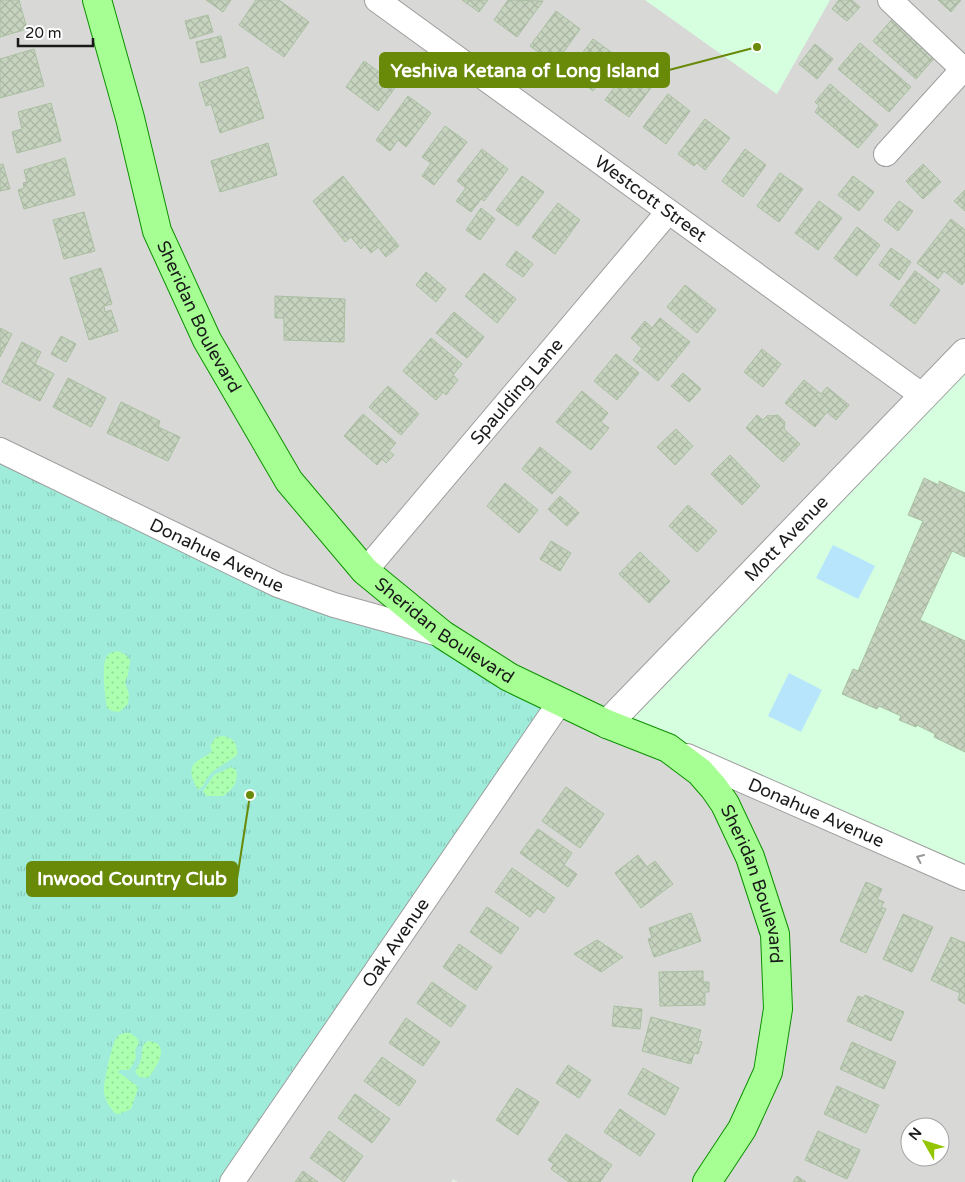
<svg xmlns="http://www.w3.org/2000/svg" width="965" height="1182" font-family="'Varela Round',sans-serif">
<defs>
<pattern id="grass-tufts" width="24" height="20" patternUnits="userSpaceOnUse" patternTransform="scale(1.25)"><rect width="24" height="20" fill="#a0ecda"/><path d="M3 7l-1-3M5 7V3M7 7l1-3M15 17l-1-3M17 17v-4M19 17l1-3" fill="none" stroke="#89caba"/></pattern>
<pattern id="sand-dots" width="8" height="8" patternUnits="userSpaceOnUse" patternTransform="scale(1.25)"><rect width="8" height="8" fill="#abffaf"/><path d="M2 2h.1M6 6h.1" fill="none" stroke="#93da96" stroke-width="1.8" stroke-linecap="round"/></pattern>
<pattern id="building-cross-hatch" width="8" height="8" patternUnits="userSpaceOnUse" patternTransform="scale(1.25)"><rect width="8" height="8" fill="#c6d4bf"/><path d="M0 0l8 8M0 8l8-8" fill="none" stroke="#aab5a4"/></pattern>
</defs>
<rect width="100%" height="100%" fill="#e0eddf"/>
<path fill="#d8d9d7" fill-rule="evenodd" d="M 0,0 L 965,0 L 965,1182 L 458,1182 L 453,1179 L 451,1182 L 246,1182 L 311,597 L 0,449 ZM 910,1127 L 940,1127 L 940,1157 L 910,1157 Z"/>
<path fill="#d6ffe0" d="M 645,0 L 830,0 L 777,94 Z
M 965,353 L 965,872 L 607,724 Z"/>
<path fill="url(#grass-tufts)" d="M 0,449 L 311,597 L 443,635 L 560,702 L 246,1182 L 0,1182 Z"/>
<path fill="url(#sand-dots)" d="M 118,651 L 126,655 L 130,660 L 128,675 L 125,682 L 129,694 L 128,704 L 119,712 L 112,711 L 107,708 C 105,697 101,665 107,656 C 110,652 113,652 118,651 Z
M 223,736 C 233,738 238,743 237,755 C 225,765 209,769 204,785 L 198,790 C 191,777 186,766 202,758 C 207,755 209,755 212,750 L 210,746 L 216,737 Z
M 231,767 L 236,770 C 239,782 233,789 223,796 L 206,796 L 203,791 L 214,775 Z
M 126,1033 L 130,1033 L 137,1038 L 139,1043 L 135,1050 L 136,1057 L 133,1064 L 129,1070 L 120,1070 L 118,1072 L 136,1085 L 138,1088 L 131,1109 L 119,1114 L 116,1114 C 110,1108 106,1102 104,1093 C 103,1084 112,1041 118,1036 C 119,1035 125,1033 126,1033 Z
M 148,1041 C 173,1043 156,1068 148,1078 L 139,1077 L 135,1072 C 137,1068 140,1064 141,1060 C 143,1052 140,1045 148,1041 Z"/>
<path fill="#b6e5fc" d="M 833,545 L 875,566 L 858,599 L 816,578 Z
M 789,673 L 822,690 L 801,732 L 768,716 Z"/>
<path fill="url(#building-cross-hatch)" stroke="#aabfa1" d="M 0,0 L 19,0 L 27,29 L 0,37 Z
M 206,0 L 231,0 L 223,12 Z
M 256,0 L 279,0 L 309,22 L 284,57 L 239,25 Z
M 462,0 L 488,0 L 479,12 Z
M 508,0 L 543,1 L 517,37 L 494,20 Z
M 839,0 L 852,0 L 860,7 L 847,21 L 832,9 Z
M 938,0 L 961,0 L 951,12 Z
M 556,11 L 580,29 L 555,64 L 530,46 Z
M 208,15 L 213,32 L 190,39 L 185,21 Z
M 894,17 L 937,55 L 916,79 L 873,41 Z
M 221,36 L 226,57 L 201,63 L 196,42 Z
M 593,39 L 618,57 L 593,91 L 568,72 Z
M 860,43 L 911,87 L 889,112 L 838,69 Z
M 815,44 L 833,59 L 817,79 L 799,64 Z
M 34,49 L 44,86 L 0,98 L 0,59 Z
M 364,61 L 397,85 L 378,111 L 346,87 Z
M 630,66 L 654,84 L 629,117 L 605,100 Z
M 248,67 L 264,118 L 220,133 L 211,104 L 206,106 L 199,83 Z
M 830,84 L 878,125 L 858,148 L 815,112 L 819,106 L 815,102 Z
M 668,94 L 690,111 L 666,144 L 643,127 Z
M 408,96 L 431,113 L 406,147 L 398,140 L 390,151 L 376,140 Z
M 51,103 L 61,141 L 17,153 L 12,132 L 22,129 L 18,112 Z
M 705,119 L 730,138 L 705,170 L 697,163 L 694,166 L 678,154 Z
M 445,126 L 467,142 L 434,185 L 422,176 L 431,163 L 422,157 Z
M 268,143 L 277,175 L 220,192 L 211,161 Z
M 482,149 L 508,169 L 484,201 L 481,199 L 471,212 L 456,201 L 466,188 L 457,181 Z
M 745,149 L 766,165 L 743,197 L 722,181 Z
M 65,158 L 75,195 L 24,209 L 18,190 L 24,188 L 23,183 L 27,182 L 24,170 Z
M 3,164 L 10,189 L 0,191 L 0,165 Z
M 923,164 L 941,182 L 923,199 L 906,181 Z
M 780,173 L 803,189 L 779,222 L 757,206 Z
M 343,176 L 399,246 L 386,257 L 378,247 L 371,253 L 365,245 L 361,249 L 351,237 L 345,242 L 313,201 Z
M 522,176 L 544,192 L 518,226 L 496,210 Z
M 853,176 L 874,192 L 859,211 L 838,195 Z
M 965,190 L 965,211 L 954,201 Z
M 819,201 L 842,218 L 818,250 L 795,233 Z
M 899,201 L 913,211 L 898,231 L 884,220 Z
M 558,203 L 580,220 L 555,254 L 532,237 Z
M 481,208 L 495,219 L 480,240 L 466,230 Z
M 84,212 L 95,251 L 64,259 L 53,220 Z
M 951,219 L 965,230 L 965,281 L 962,285 L 944,271 L 938,279 L 917,263 Z
M 857,227 L 880,245 L 857,276 L 834,258 Z
M 891,248 L 911,262 L 899,280 L 879,265 Z
M 516,251 L 533,264 L 523,277 L 506,265 Z
M 101,268 L 112,304 L 104,306 L 105,312 L 111,310 L 118,331 L 89,340 L 70,278 Z
M 915,271 L 940,290 L 915,324 L 890,305 Z
M 426,272 L 446,289 L 436,302 L 416,285 Z
M 484,273 L 516,299 L 497,323 L 465,296 Z
M 685,285 L 716,310 L 697,333 L 667,307 Z
M 275,296 L 345,299 L 344,342 L 284,340 L 284,318 L 275,318 Z
M 454,312 L 484,337 L 467,358 L 436,333 Z
M 660,318 L 690,342 L 658,381 L 633,360 L 642,348 L 631,338 L 645,321 L 652,328 Z
M 0,328 L 12,334 L 0,357 Z
M 61,336 L 76,344 L 66,362 L 51,354 Z
M 431,338 L 462,364 L 453,375 L 458,380 L 446,395 L 443,392 L 436,400 L 403,371 Z
M 22,342 L 41,352 L 35,364 L 54,374 L 40,401 L 2,382 Z
M 762,349 L 781,364 L 763,387 L 744,372 Z
M 616,354 L 639,373 L 617,400 L 594,381 Z
M 683,373 L 701,389 L 689,402 L 671,386 Z
M 68,378 L 106,398 L 91,427 L 53,407 Z
M 804,380 L 821,394 L 827,387 L 849,405 L 836,420 L 827,412 L 815,427 L 785,403 Z
M 388,386 L 419,414 L 401,435 L 369,407 Z
M 582,391 L 608,413 L 601,422 L 609,428 L 591,450 L 556,422 Z
M 121,402 L 160,421 L 158,427 L 180,437 L 168,461 L 107,433 Z
M 363,414 L 396,443 L 389,451 L 394,455 L 386,463 L 382,459 L 377,465 L 344,436 Z
M 757,415 L 763,420 L 768,415 L 770,416 L 778,415 L 785,422 L 784,429 L 800,444 L 783,462 L 746,428 Z
M 676,429 L 693,446 L 675,465 L 657,447 Z
M 540,447 L 571,472 L 552,494 L 522,469 Z
M 730,455 L 760,486 L 742,505 L 711,474 Z
M 924,478 L 939,485 L 939,481 L 965,493 L 965,557 L 952,551 L 920,620 L 965,641 L 965,752 L 934,737 L 935,734 L 917,725 L 916,727 L 899,720 L 901,716 L 879,706 L 877,709 L 842,694 L 853,669 L 858,671 L 923,521 L 908,515 Z
M 505,483 L 538,510 L 519,533 L 487,506 Z
M 560,496 L 579,513 L 567,526 L 548,509 Z
M 688,505 L 717,531 L 697,552 L 669,526 Z
M 551,541 L 571,553 L 560,571 L 540,559 Z
M 640,552 L 670,581 L 649,603 L 619,574 Z
M 566,787 L 604,814 L 580,848 L 542,821 Z
M 538,829 L 572,853 L 564,865 L 577,874 L 568,887 L 520,853 Z
M 638,855 L 647,867 L 655,861 L 673,884 L 641,908 L 615,873 Z
M 512,868 L 555,898 L 544,913 L 537,908 L 530,917 L 495,892 Z
M 866,882 L 882,889 L 877,899 L 884,902 L 881,907 L 886,909 L 866,953 L 840,941 Z
M 487,907 L 519,928 L 501,954 L 470,932 Z
M 691,913 L 701,941 L 654,957 L 648,939 L 652,938 L 649,928 Z
M 903,914 L 933,927 L 912,972 L 883,959 Z
M 951,937 L 965,943 L 965,1004 L 958,1000 L 960,993 L 931,980 Z
M 597,940 L 623,957 L 601,972 L 574,954 Z
M 459,944 L 492,967 L 476,990 L 443,967 Z
M 703,971 L 703,982 L 709,982 L 709,992 L 705,992 L 705,1005 L 660,1006 L 659,972 Z
M 432,982 L 466,1006 L 451,1027 L 417,1003 Z
M 865,995 L 904,1012 L 891,1041 L 847,1021 L 858,996 L 863,998 Z
M 614,1006 L 642,1009 L 640,1029 L 612,1026 Z
M 651,1017 L 701,1030 L 698,1041 L 702,1042 L 698,1054 L 694,1053 L 691,1064 L 642,1051 Z
M 406,1018 L 440,1042 L 423,1066 L 389,1043 Z
M 852,1042 L 896,1062 L 884,1089 L 840,1069 Z
M 382,1057 L 416,1081 L 399,1106 L 364,1081 Z
M 568,1065 L 591,1080 L 579,1098 L 556,1083 Z
M 643,1068 L 679,1088 L 665,1115 L 628,1094 Z
M 837,1086 L 879,1105 L 866,1133 L 824,1114 Z
M 517,1088 L 539,1102 L 518,1135 L 496,1120 Z
M 355,1094 L 390,1119 L 372,1143 L 338,1118 Z
M 620,1109 L 655,1134 L 640,1156 L 604,1132 Z
M 329,1131 L 363,1156 L 344,1182 L 310,1158 Z
M 818,1131 L 860,1150 L 847,1179 L 805,1160 Z
M 566,1134 L 612,1165 L 600,1182 L 569,1182 L 551,1169 L 554,1164 L 548,1160 Z
M 303,1171 L 318,1182 L 295,1182 Z
M 797,1176 L 806,1182 L 793,1182 Z"/>
<g fill="none" stroke-linecap="round" stroke-linejoin="round">
<g stroke="#9e9e9e" stroke-width="26">
<g id="minor">
<path id="s1" d="M 377,0 L 923,396"/>
<path d="M 890,0 L 965,71"/>
<path d="M 886,154 L 963,69"/>
<path id="s2" d="M 0,450 L 278,585 L 334,605 L 442,635"/>
<path id="s3" d="M 365,571 L 668,212"/>
<path id="s4" d="M 687,756 L 965,878"/>
<path id="s5" d="M 232,1182 L 560,702"/>
</g>
</g>
<g stroke="#9e9e9e" stroke-width="30">
<g id="tertiary">
<path id="s6" d="M 607,724 L 965,353"/>
</g>
</g>
<g stroke="#0c9100" stroke-width="30">
<g id="primary">
<path id="s7" d="M 97,0 L 130,118 L 157,231 L 207,340 L 289,481 L 365,571 L 443,635 L 509,677 L 607,724 L 668,748 L 700,772 L 714,788 L 725,804 L 750,857 L 775,934 L 778,1009 L 768,1072 L 742,1129 L 707,1182"/>
</g>
</g>
<use href="#minor" stroke="#fff" stroke-width="24"/>
<use href="#tertiary" stroke="#fff" stroke-width="28"/>
<use href="#primary" stroke="#a6ff92" stroke-width="28"/>
</g>
<defs><path id="oneway-chevron" d="M-2-3.5L2.5 0L-2 3.5" fill="none" stroke-width="1.6" stroke-linecap="round" stroke-linejoin="round" transform="scale(1.25)"/></defs>
<use stroke="#989898" href="#oneway-chevron" transform="translate(920 858) rotate(-156)"/>
<g text-anchor="middle" stroke-width="5" stroke-linejoin="round" paint-order="stroke">
<g font-size="18" fill="#1a1a1a" stroke="#fff">
<text dy="6" stroke="none"><textPath href="#s1" startOffset="338">Westcott Street</textPath></text>
<text dy="6" stroke="none"><textPath href="#s7" startOffset="334">Sheridan Boulevard</textPath></text>
<text dy="6" stroke="none"><textPath href="#s3" startOffset="235">Spaulding Lane</textPath></text>
<text dy="6" stroke="none"><textPath href="#s6" startOffset="258">Mott Avenue</textPath></text>
<text dy="6" stroke="none"><textPath href="#s2" startOffset="241">Donahue Avenue</textPath></text>
<text dy="6" stroke="none"><textPath href="#s7" startOffset="739">Sheridan Boulevard</textPath></text>
<text dy="6" stroke="none"><textPath href="#s4" startOffset="141">Donahue Avenue</textPath></text>
<text dy="6" stroke="none"><textPath href="#s7" startOffset="1159">Sheridan Boulevard</textPath></text>
<text dy="6" stroke="none"><textPath href="#s5" startOffset="290">Oak Avenue</textPath></text>
</g>
</g>
<path fill="none" stroke="#698909" stroke-width="2" d="M757 47L669 70M250 795L237 879"/>
<g fill="#698909" stroke="#fff" stroke-width="2">
<circle cx="757" cy="47" r="5"/>
<circle cx="250" cy="795" r="5"/>
</g>
<g fill="#698909" stroke="#698909" stroke-width="2">
<rect x="380" y="53" width="289" height="34" rx="5"/>
<rect x="27" y="862" width="210" height="34" rx="5"/>
</g>
<g font-size="19" text-anchor="middle" font-weight="bold" fill="#fff">
<text x="525" y="77">Yeshiva Ketana of Long Island</text>
<text x="132" y="885">Inwood Country Club</text>
</g>
<g transform="translate(925 1142) rotate(309)"><circle r="24" fill="#ffffff" stroke="#a3a3a3"/>
<path d="M0-4L9 19L0 12L-9 19Z" fill="#93c500"/>
<text y="-8" font-size="14" font-weight="bold" text-anchor="middle" fill="#1a1a1a">N</text>
</g>
<path d="M18 38v8h75v-8" fill="none" stroke="#1a1a1a" stroke-width="2.5"/>
<text x="25" y="38" font-size="15" fill="#1a1a1a" stroke="#ffffff" stroke-width="4" paint-order="stroke">20 m</text>
</svg>
